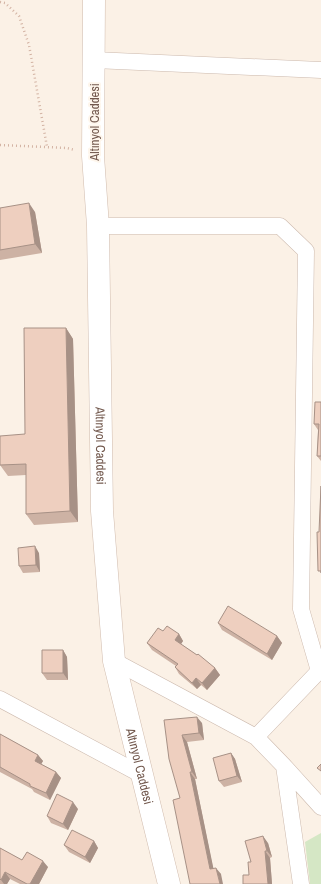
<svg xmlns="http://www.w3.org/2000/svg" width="321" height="884" font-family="'Archivo Narrow',sans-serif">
<rect width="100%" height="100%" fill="#fbf1e6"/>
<path fill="#d5e7c5" d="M 321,833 L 321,884 L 310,884 L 305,842 Z"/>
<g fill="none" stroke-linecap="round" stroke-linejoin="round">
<g stroke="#ccb9ad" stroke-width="17">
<path id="minor" d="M 94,60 L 321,70
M 98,226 L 280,226 L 306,251 L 301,609 L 319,671 L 256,737
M 114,661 L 256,737 L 284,766 L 321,807
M 0,699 L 142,775
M 284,766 L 301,884"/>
</g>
<g stroke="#d0bbad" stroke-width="23">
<g id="secondary">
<path id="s1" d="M 94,0 L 93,156 L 98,226 L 102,511 L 114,661 L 169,884"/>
</g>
</g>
<path stroke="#d3b3a3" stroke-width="2.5" stroke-dasharray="1 3" stroke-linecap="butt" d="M 0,2 L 5,3 L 19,16 L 29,45 L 47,147
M 0,145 L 67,148 L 75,150"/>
<use href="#minor" stroke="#fff" stroke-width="16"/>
<use href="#secondary" stroke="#fff" stroke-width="22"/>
</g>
<path fill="#cdb2a4" d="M 0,208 L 35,212 L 42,253 L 0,260 Z
M 66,328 L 73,339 L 78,522 L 34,525 L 26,514 L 26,475 L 8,476 L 0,465 L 25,434 Z
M 321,402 L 321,461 L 317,456 L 318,430 L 314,424 Z
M 39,553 L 40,572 L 23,573 L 19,566 Z
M 218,623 L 277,636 L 282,643 L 272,660 L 222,630 Z
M 163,631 L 179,634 L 183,641 L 181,644 L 215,668 L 220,675 L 207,690 L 201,685 L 197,689 L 179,674 L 175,667 L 176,666 L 152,650 L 147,643 Z
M 63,650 L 67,657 L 68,680 L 47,680 L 42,673 Z
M 164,720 L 202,723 L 204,740 L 187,742 L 197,779 L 195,779 L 213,868 L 221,874 L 190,884 L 180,798 Z
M 0,734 L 38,755 L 43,761 L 41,764 L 56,772 L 61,778 L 50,800 L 34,792 L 32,789 L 0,772 Z
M 231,753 L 235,759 L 242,782 L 224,787 L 219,781 Z
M 78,809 L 68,830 L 51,823 L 47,816 Z
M 94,841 L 98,848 L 90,863 L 69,852 L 64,845 Z
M 268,843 L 272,857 L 270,858 L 272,884 L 249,875 L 251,862 Z
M 0,848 L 22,860 L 48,867 L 39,884 L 20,884 L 10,879 L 7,884 L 0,884 Z"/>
<path fill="#a79186" d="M 29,203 L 35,212 L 42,253 L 35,244 Z
M 66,328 L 73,339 L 78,522 L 70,511 Z
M 35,546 L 39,553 L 40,572 L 36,565 Z
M 179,634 L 183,641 L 179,647 L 175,640 Z
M 277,636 L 282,643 L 272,660 L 267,654 Z
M 63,650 L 67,657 L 68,680 L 63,673 Z
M 215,668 L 220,675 L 207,690 L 202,683 Z
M 196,678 L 201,685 L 197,689 L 192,683 Z
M 197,717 L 202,723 L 204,740 L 199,733 Z
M 182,735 L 187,742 L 197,779 L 192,772 Z
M 231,753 L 235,759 L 242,782 L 237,776 Z
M 38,755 L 43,761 L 39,768 L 35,761 Z
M 56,772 L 61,778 L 50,800 L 46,793 Z
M 190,772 L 195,779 L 215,876 L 210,869 Z
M 73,802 L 78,809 L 68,830 L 63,824 Z
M 263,836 L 268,843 L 272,857 L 267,851 Z
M 94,841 L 98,848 L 90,863 L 85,857 Z
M 265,851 L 270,858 L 272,884 L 268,884 Z
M 43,861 L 48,867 L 39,884 L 30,884 Z
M 216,868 L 221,874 L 223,884 L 220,884 Z
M 5,872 L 10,879 L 7,884 L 4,884 L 1,880 Z"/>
<path fill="#eecfbf" stroke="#a79186" d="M 29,203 L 35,244 L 0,250 L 0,208 Z
M 24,328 L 66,328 L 70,511 L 26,514 L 26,464 L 0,465 L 0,436 L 25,434 Z
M 315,402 L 321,402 L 321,456 L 317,456 L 319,424 L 314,424 Z
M 321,486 L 321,573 L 321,571 L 318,571 L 317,532 L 319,532 Z
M 35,546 L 36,565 L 19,566 L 18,548 Z
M 228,606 L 277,636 L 267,654 L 218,623 Z
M 167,626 L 179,634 L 175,640 L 197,655 L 198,654 L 215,668 L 202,683 L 196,678 L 192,683 L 175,667 L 178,664 L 147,643 L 158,628 L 163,631 Z
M 42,650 L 63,650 L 63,673 L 42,673 Z
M 197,717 L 199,733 L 182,735 L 192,772 L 190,772 L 210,869 L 216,868 L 220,884 L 190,884 L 173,800 L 180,798 L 169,759 L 164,720 Z
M 0,734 L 38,755 L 35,761 L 56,772 L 46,793 L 30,786 L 30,784 L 0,767 Z
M 231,753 L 237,776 L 219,781 L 213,758 Z
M 321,764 L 321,771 L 317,768 Z
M 57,794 L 73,802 L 63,824 L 47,816 Z
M 72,830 L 94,841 L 85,857 L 64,845 Z
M 263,836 L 267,851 L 265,851 L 268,884 L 243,884 L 243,875 L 249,875 L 248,862 L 251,862 L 245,841 Z
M 0,848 L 22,860 L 27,852 L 43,861 L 30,884 L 27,884 L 5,872 L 1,880 L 0,879 Z"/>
<g text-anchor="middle" stroke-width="4" stroke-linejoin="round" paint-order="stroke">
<g font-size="13" fill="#72584d" stroke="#fef6ec">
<text transform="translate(94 122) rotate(-90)" y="5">Altınyol Caddesi</text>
<text dy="5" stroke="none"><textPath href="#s1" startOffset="446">Altınyol Caddesi</textPath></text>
<text dy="5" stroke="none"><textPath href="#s1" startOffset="770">Altınyol Caddesi</textPath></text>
</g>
</g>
</svg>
